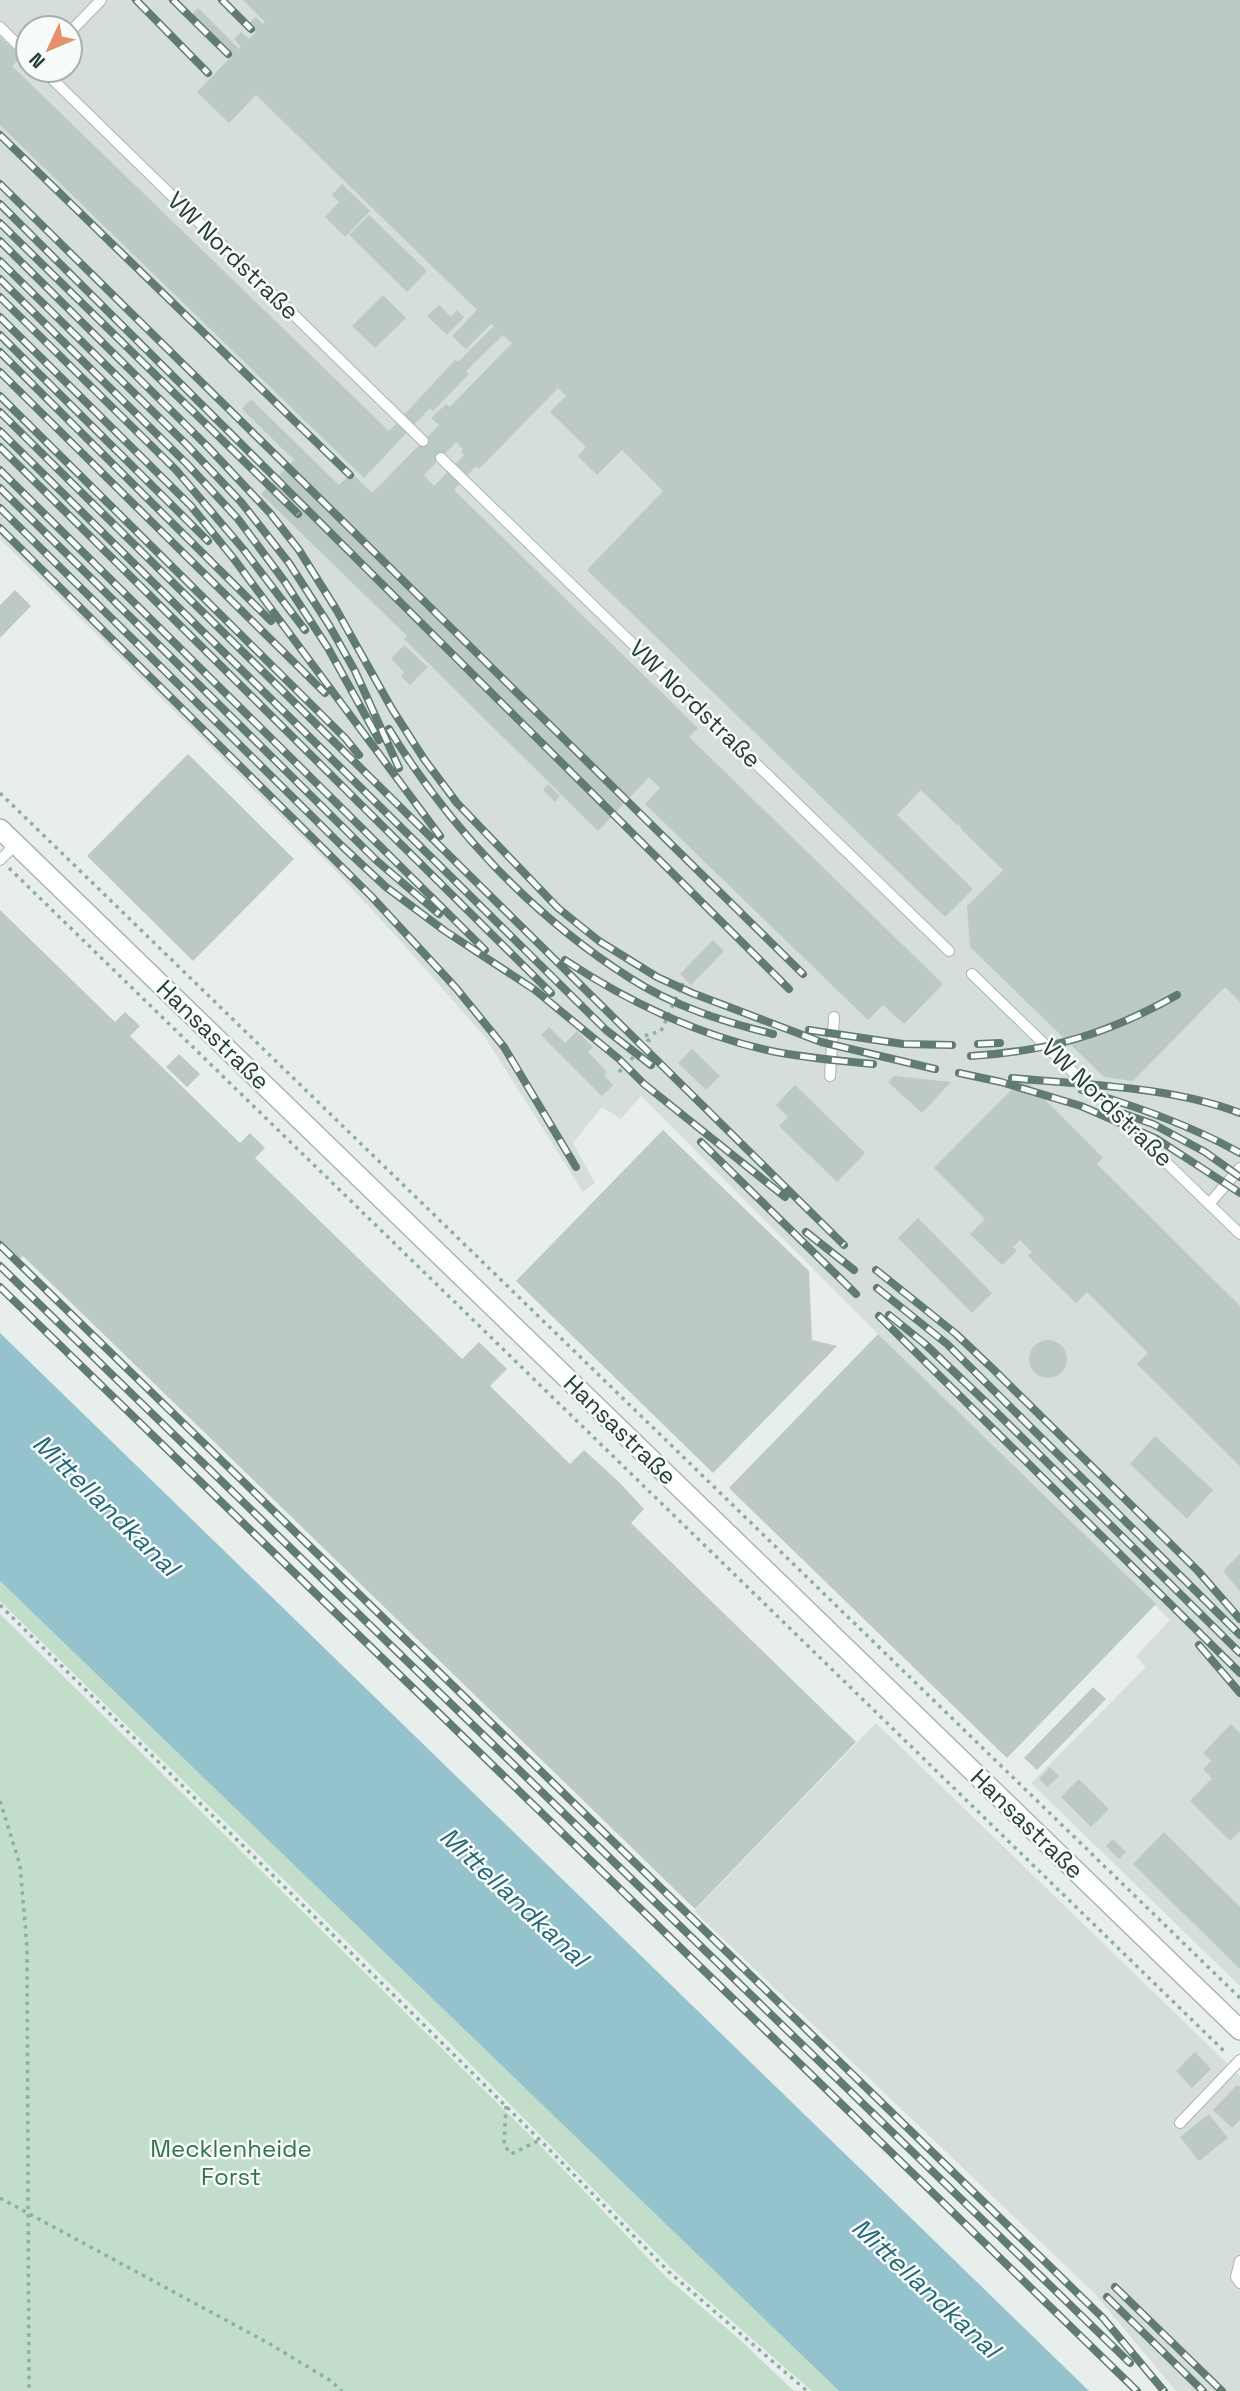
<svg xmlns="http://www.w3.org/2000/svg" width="1240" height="2391" font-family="'Space Grotesk',sans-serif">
<rect width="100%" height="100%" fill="#e7eeeb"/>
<path fill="#d5deda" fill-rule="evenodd" d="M 0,0 L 1240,0 L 1240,1986 L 1031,1783 L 1146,1667 L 1136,1656 L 1170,1620 L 879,1335 L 641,1096 L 621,1119 L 602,1107 L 573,1143 L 595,1183 L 583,1192 L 485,1037 L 396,936 L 333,868 L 0,539 ZM 28,28 L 70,28 L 70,70 L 28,70 Z
M 876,1723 L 1240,2076 L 1240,2391 L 1176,2391 L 1094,2293 L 694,1911 Z"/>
<path fill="#c2ddca" d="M 0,1581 L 731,2286 L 839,2391 L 812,2391 L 673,2270 L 442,2035 L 0,1601 Z
M 0,1614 L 539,2144 L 665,2276 L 739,2339 L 794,2391 L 0,2391 Z"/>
<path fill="#94c3ce" d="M 0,1333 L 1089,2391 L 839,2391 L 0,1581 Z"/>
<path fill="#bcc9c4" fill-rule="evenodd" d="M 243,0 L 1240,0 L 1240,1002 L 1225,987 L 1133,1081 L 1104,1077 L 970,947 L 967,906 L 1003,870 L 961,829 L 960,824 L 958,826 L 921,790 L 897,815 L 973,889 L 945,917 L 587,570 L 663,491 L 622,450 L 597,475 L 578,456 L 586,447 L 550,412 L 566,396 L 558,388 L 481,467 L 479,469 L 476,466 L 454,490 L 698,728 L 689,737 L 943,984 L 904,1024 L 883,1005 L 868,1020 L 645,804 L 660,788 L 649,777 L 598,831 L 404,639 L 407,636 L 261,494 L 294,460 L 242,409 L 251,399 L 339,485 L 352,473 L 372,493 L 439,425 L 431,418 L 446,404 L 450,407 L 512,343 L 503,335 L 466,371 L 469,374 L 433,411 L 430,408 L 364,478 L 0,125 L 0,37 L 21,57 L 12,66 L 389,431 L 455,360 L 458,362 L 494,326 L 491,324 L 466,349 L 452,336 L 477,310 L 256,95 L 229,123 L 197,92 L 229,59 L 188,19 L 198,8 L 239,49 L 241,47 L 234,39 L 241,32 L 249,39 L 256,32 L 248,24 L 256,17 L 263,24 L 265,22 ZM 456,442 L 463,449 L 461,451 L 464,455 L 434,486 L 424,475 Z
M 342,184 L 370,211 L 345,237 L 325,217 L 339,202 L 332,195 Z
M 369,215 L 427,271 L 407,292 L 349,235 Z
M 383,295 L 406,318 L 375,348 L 352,326 Z
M 439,305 L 451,317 L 457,310 L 464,317 L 447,335 L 427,316 Z
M 15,590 L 31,606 L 0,638 L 0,605 Z
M 404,645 L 428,667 L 410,685 L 401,676 L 404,672 L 391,659 Z
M 188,754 L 294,859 L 193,961 L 87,856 Z
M 548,784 L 560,796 L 555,802 L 543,790 Z
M 0,910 L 115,1022 L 125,1012 L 140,1026 L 130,1036 L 240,1143 L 250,1133 L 265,1148 L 255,1158 L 462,1359 L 479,1342 L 507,1369 L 490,1386 L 570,1464 L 584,1450 L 621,1484 L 644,1509 L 631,1523 L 856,1742 L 695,1909 L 23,1256 L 17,1262 L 0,1245 Z
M 713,940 L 724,951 L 691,985 L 680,974 Z
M 549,1027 L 565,1043 L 577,1031 L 593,1047 L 588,1052 L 607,1072 L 604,1075 L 613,1085 L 602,1096 L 541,1035 Z
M 692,1049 L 720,1076 L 706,1090 L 678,1063 Z
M 179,1054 L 200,1074 L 187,1087 L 166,1067 Z
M 894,1076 L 951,1082 L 922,1113 L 888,1082 Z
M 1023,1078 L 1103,1158 L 1097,1164 L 1240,1306 L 1240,1466 L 1137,1364 L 1148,1353 L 1087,1292 L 1076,1303 L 1028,1256 L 1032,1252 L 1020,1240 L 1013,1247 L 1017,1251 L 1002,1265 L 970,1234 L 985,1219 L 934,1168 Z
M 795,1085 L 865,1153 L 837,1182 L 779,1126 L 788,1117 L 776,1105 Z
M 663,1130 L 809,1271 L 812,1340 L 837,1346 L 713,1473 L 516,1281 Z
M 918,1218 L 992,1293 L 972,1313 L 898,1238 Z
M 878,1334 L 1156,1604 L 1007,1758 L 729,1488 Z
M1029 1359a19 19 0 1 1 38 0a19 19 0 1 1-38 0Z
M 1155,1436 L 1213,1490 L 1187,1519 L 1130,1464 Z
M 1240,1554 L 1240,1591 L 1223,1571 Z
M 1093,1687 L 1106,1699 L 1037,1770 L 1024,1758 Z
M 1231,1724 L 1240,1733 L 1240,1831 L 1230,1841 L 1190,1801 L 1212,1778 L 1203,1769 L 1211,1761 L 1203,1753 Z
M 1050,1767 L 1059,1776 L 1047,1787 L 1039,1779 Z
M 1079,1779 L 1109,1809 L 1091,1827 L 1061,1797 Z
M 1164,1832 L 1240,1907 L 1240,1969 L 1133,1864 Z
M 1113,1839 L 1126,1852 L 1119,1859 L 1106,1846 Z
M 1195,2052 L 1211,2069 L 1192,2088 L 1176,2071 Z
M 1237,2085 L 1240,2087 L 1240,2120 L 1232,2128 L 1213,2110 Z
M 1209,2114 L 1228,2138 L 1199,2161 L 1180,2137 Z"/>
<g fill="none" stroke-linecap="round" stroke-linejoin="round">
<g stroke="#a9b6b2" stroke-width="12">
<path id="lane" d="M 0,27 L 28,55
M 70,32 L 101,0
M 43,70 L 423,441
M 441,458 L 949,951
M 0,860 L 16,844
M 972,974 L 1240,1234
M 830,1076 L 834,1017
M 1209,1204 L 1240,1168
M 1180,2123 L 1240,2060
M 1240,2261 L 1236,2277 L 1240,2283"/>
</g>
<g stroke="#a9b6b2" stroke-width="22">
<path id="street" d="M 0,829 L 1240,2030"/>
</g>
<path stroke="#8aafa5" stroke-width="3.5" stroke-dasharray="3.5 5" stroke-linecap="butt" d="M 0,793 L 1240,1998
M 9,868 L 1227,2054
M 619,1072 L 649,1041 L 644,1036 L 661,1031 L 683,983
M 0,1605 L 540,2140 L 669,2272 L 807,2391
M 0,1801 L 20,1865 L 27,1947 L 29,2391
M 506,2106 L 504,2145 L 511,2154 L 540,2140
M 0,2198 L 270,2344 L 331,2381 L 342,2391"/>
<use href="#lane" stroke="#fff" stroke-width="10"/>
<use href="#street" stroke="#fff" stroke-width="19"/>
<g stroke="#617a74" stroke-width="8">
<path id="rail" d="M 136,0 L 208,73
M 173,0 L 228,54
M 222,0 L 251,29
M 0,135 L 350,475
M 0,184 L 803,974
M 0,204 L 789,989
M 0,223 L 298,514
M 0,241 L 207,446 L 270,513 L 299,550 L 336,609 L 392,709 L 424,759 L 457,803 L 558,908 L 599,941 L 657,977 L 692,993 L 821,1042 L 935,1069
M 0,261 L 187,445 L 241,502 L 289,563 L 329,625 L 355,671 L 399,768
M 0,279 L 187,464 L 238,519 L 285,582 L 328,648 L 379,740
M 0,297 L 176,470 L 244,550 L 305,630
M 0,317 L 191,506 L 234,559 L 440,836
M 0,335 L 208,541
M 0,352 L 271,621
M 0,372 L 325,693
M 0,396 L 345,738 L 359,755
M 0,412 L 844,1245
M 0,431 L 606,1030 L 651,1065
M 0,447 L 551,993
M 0,470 L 485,950
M 0,488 L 377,861 L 439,914
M 0,508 L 343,847 L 386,887 L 445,931 L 535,990 L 619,1059 L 644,1084 L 785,1197
M 0,528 L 371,896 L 456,988 L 504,1047 L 576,1167
M 389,729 C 449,827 532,916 630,978 C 673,1006 724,1022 773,1034
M 565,960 C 628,1002 702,1037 776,1052 C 808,1058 840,1061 873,1064
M 809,1030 L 903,1044 L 952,1045
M 978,1044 L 1000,1043
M 971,1056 C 1050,1051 1108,1034 1177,995
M 959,1073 L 1001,1082 L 1081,1106 L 1157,1139 L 1240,1193
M 1012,1078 C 1086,1085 1169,1086 1240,1113
M 1082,1090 C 1137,1107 1190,1125 1240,1153
M 1113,1110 L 1153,1124 L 1205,1152 L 1240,1177
M 701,1142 L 856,1294
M 806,1232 L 854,1270
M 0,1245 L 1103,2318 L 1164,2391
M 0,1266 L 1130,2363
M 876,1270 L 956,1334 L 993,1369 L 1198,1571 L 1240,1619
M 0,1287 L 1137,2391
M 877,1288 L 947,1344 L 1240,1635
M 889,1315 L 925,1344 L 992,1408 L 1240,1653
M 879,1316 L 1240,1673
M 1199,1645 L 1240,1693
M 1115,2287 L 1222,2391
M 1107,2297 L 1203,2391"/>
</g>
<use href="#rail" stroke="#f7fbf9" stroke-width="5" stroke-dasharray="16" stroke-linecap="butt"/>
</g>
<g text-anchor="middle" stroke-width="5" stroke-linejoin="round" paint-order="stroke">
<g font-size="24" fill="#263f39" stroke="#f7fbf9">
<text transform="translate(233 256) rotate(44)" y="8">VW Nordstraße</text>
<text transform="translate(695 704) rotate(44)" y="8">VW Nordstraße</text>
<text transform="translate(213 1035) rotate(44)" y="8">Hansastraße</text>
<text transform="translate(1107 1103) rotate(44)" y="8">VW Nordstraße</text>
<text transform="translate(620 1430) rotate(44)" y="8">Hansastraße</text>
<text transform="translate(1027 1824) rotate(44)" y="8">Hansastraße</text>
</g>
<g font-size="24" fill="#33734e" stroke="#f7fbf9">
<text x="231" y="2157">Mecklenheide<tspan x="231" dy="28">Forst</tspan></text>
</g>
<g font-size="26" font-style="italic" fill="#246777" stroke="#f7fbf9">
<text transform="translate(106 1505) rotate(44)" y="9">Mittellandkanal</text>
<text transform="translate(514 1897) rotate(43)" y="9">Mittellandkanal</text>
<text transform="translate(926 2288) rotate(43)" y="9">Mittellandkanal</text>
</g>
</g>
<g transform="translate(49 49) rotate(226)"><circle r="33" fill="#f7fbf9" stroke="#a3b0ac" stroke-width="2"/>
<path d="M0-5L12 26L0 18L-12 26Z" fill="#e78e6b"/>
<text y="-10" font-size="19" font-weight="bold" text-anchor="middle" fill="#263f39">N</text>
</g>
</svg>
